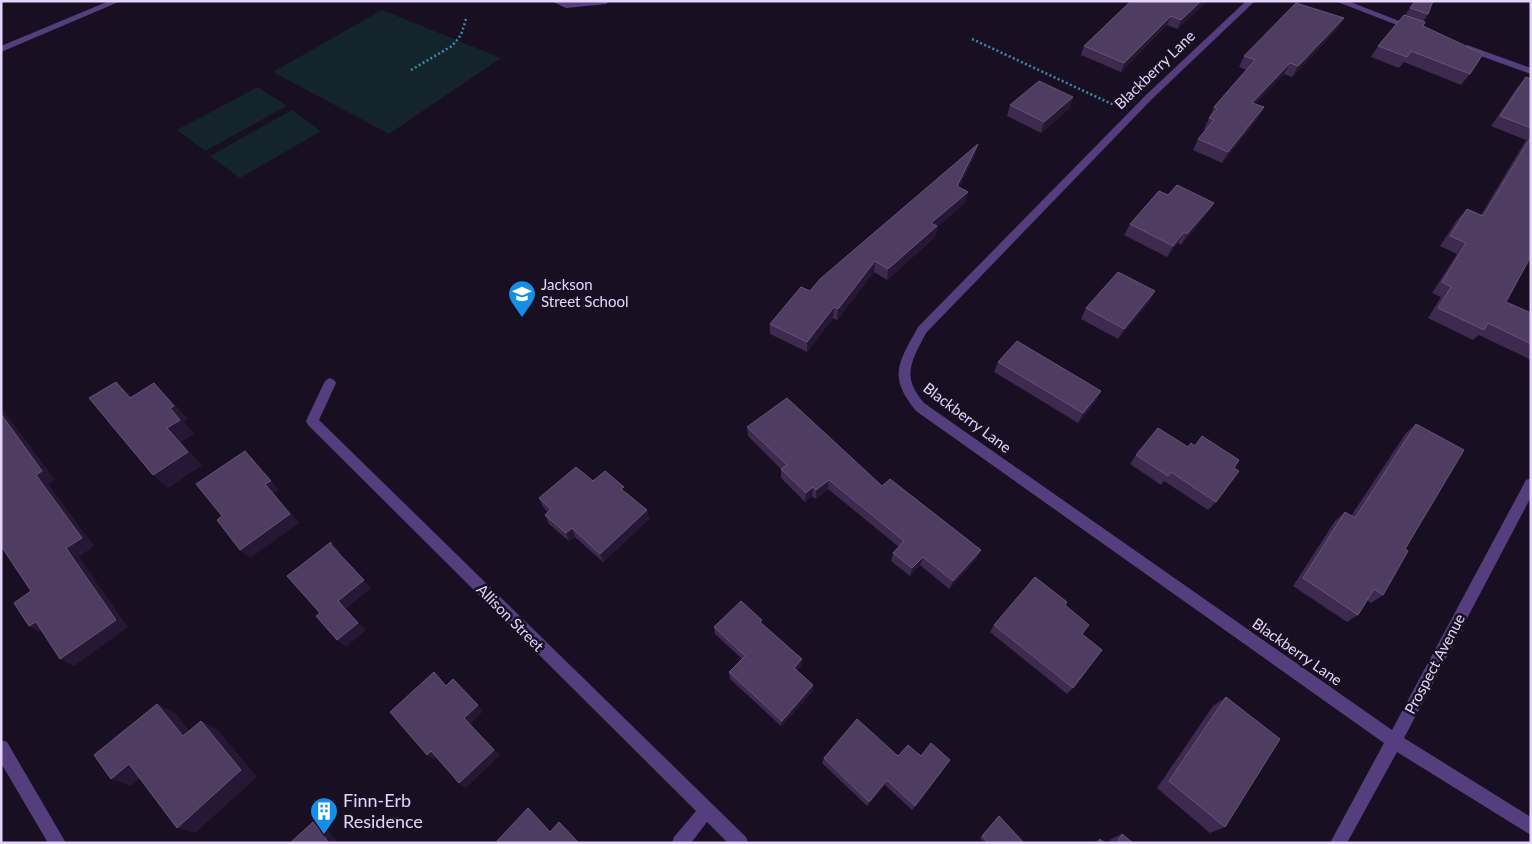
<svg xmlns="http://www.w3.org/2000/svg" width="1532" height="844" font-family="Lato,sans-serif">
<rect width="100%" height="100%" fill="#181022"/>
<path fill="#13242b" d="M 382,10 L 501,58 L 389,134 L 273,72 Z
M 258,87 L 287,106 L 205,151 L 177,130 Z
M 292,110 L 321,131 L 240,178 L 210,156 Z"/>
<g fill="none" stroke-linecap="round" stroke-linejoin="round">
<path stroke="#388dab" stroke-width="2.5" stroke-dasharray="2 2.5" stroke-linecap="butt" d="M 972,39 L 1114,105
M 411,70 L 452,46 L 461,35 L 466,19"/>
<path fill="#553e7d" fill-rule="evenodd" d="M 109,1 L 121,1 L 1,52 L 1,46 Z
M 551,1 L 610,1 L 606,4 L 566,8 Z
M 1246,1 L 1255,1 L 1152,99 L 926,333 C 911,362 901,376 924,403 L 1392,730 L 1526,480 L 1531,478 L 1531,497 L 1404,738 L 1531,817 L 1531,835 L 1397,752 L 1347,843 L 1330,843 L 1384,743 L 916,411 C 887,376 899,362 918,327 L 1146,95 Z
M 1335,1 L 1348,1 L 1417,28 L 1410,30 Z
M 1467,45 L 1531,68 L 1531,74 L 1464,50 L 1463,48 Z
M 330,378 L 334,380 L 336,383 L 319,420 L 746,837 L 748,843 L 728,843 L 707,822 L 691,843 L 672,843 L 674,837 L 696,811 L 308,425 L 306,421 L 324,383 L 326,380 Z
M 1,740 L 7,742 L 66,843 L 48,843 L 1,763 Z"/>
</g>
<path fill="#3d2a4e" d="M 1131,1 L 1207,1 L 1177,29 L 1167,25 L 1121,72 L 1081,55 L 1084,46 Z
M 1410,8 L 1428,14 L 1423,22 L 1423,26 L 1470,74 L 1461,85 L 1404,62 L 1399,68 L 1371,57 L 1378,46 L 1405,15 Z
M 1344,18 L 1337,29 L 1292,77 L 1284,74 L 1255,104 L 1258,118 L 1222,163 L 1193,150 L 1198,139 L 1206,130 L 1204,129 L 1214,107 L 1246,70 L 1239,67 L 1244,56 Z
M 1526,77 L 1531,79 L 1531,256 L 1506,302 L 1531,313 L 1531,360 L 1479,335 L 1473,340 L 1428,318 L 1441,297 L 1432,293 L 1457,254 L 1440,246 L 1457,220 L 1467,209 L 1481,215 L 1526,140 L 1491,126 L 1517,88 Z
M 1073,97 L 1069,109 L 1041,133 L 1007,116 L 1010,105 Z
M 978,144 L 975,155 L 959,187 L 968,192 L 965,203 L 937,227 L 935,237 L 887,280 L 874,272 L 837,320 L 833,318 L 807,352 L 770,334 L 770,324 L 810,291 Z
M 1214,203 L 1207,214 L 1181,245 L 1178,243 L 1167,257 L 1124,235 L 1130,224 Z
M 1155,291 L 1149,302 L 1118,339 L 1081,319 L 1086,308 Z
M 998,362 L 1096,401 L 1078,423 L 994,372 Z
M 1416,424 L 1405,549 L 1383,595 L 1371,603 L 1367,600 L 1358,615 L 1347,622 L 1293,586 L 1335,521 L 1345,512 L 1351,516 L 1406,433 Z
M 747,427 L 882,486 L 977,558 L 949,589 L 920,565 L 910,576 L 891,561 L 893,553 L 899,547 L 828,489 L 816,499 L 812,496 L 805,502 L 781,478 L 781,469 L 748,436 Z
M 1188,447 L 1234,468 L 1216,502 L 1208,510 L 1164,481 L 1161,485 L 1130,464 L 1136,455 Z
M 593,481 L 626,492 L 647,510 L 649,519 L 603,562 L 575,537 L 569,541 L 549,524 L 545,515 L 548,512 L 543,507 L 539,498 Z
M 1065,605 L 1082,634 L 1073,688 L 1067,694 L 990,632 L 994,625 Z
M 762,624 L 802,659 L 801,666 L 797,670 L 813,685 L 813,691 L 781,726 L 730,679 L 729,672 L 742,659 L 715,634 L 714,627 Z
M 1226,697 L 1225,827 L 1210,833 L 1157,788 L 1213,706 Z
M 921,756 L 950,760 L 912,810 L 885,785 L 867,806 L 822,763 L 824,758 Z
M 999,816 L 1024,843 L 985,843 L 980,838 Z
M 1122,834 L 1133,843 L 1109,843 L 1111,839 Z
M 1100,839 L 1105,843 L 1092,843 Z"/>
<path fill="#261835" d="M 1201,1 L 1207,1 L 1177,29 L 1181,20 Z
M 1171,16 L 1167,25 L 1121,72 L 1124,63 Z
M 1344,18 L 1337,29 L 1292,77 L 1298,66 Z
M 1290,63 L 1284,74 L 1246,114 L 1252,103 Z
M 1073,97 L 1069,109 L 1041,133 L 1044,122 Z
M 1264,107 L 1258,118 L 1222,163 L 1228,152 Z
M 978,144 L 975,155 L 954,197 L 957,186 Z
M 968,192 L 965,203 L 937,227 L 935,237 L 887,280 L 888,269 L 931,223 Z
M 1214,203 L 1207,214 L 1181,245 L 1187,234 Z
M 1184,232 L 1178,243 L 1167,257 L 1173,246 Z
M 875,261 L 874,272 L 837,320 L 838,309 Z
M 1155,291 L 1149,302 L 1118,339 L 1124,329 Z
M 834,307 L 833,318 L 807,352 L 807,342 Z
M 116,382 L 131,396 L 144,412 L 130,398 Z
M 154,383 L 168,397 L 188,419 L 184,422 L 194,434 L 181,442 L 202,465 L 168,488 L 153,475 L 167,428 L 170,408 Z
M 1101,391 L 1096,401 L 1078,423 L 1083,413 Z
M 1,407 L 55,480 L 48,484 L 94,546 L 79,557 L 128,627 L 74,666 L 60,659 L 66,548 L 36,475 L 1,414 Z
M 245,451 L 279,490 L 274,493 L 299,523 L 250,558 L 240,550 L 265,484 Z
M 829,480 L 828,489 L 816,499 L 816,490 Z
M 813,487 L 812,496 L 805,502 L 806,493 Z
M 647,510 L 649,519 L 603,562 L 600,554 Z
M 572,528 L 575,537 L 569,541 L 566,533 Z
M 331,542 L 339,550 L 339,553 L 371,588 L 346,609 L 366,630 L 346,647 L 337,640 Z
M 981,550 L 977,558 L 949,589 L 953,581 Z
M 923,557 L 920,565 L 910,576 L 912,568 Z
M 36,622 L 50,629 L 43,633 L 29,626 Z
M 802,659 L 801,666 L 794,674 L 794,668 Z
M 453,679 L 483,711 L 470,724 L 500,755 L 466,788 L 459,783 L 464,718 Z
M 813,685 L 813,691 L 781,726 L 782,721 Z
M 157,704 L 175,713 L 200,744 L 183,736 Z
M 201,721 L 217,729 L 257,777 L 195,833 L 177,828 Z
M 431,751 L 438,757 L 434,760 L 427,755 Z
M 129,764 L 148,771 L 131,786 L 111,779 Z
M 887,780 L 885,785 L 867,806 L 869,802 Z
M 528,808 L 533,812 L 555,836 L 550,832 Z
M 313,822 L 325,826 L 338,843 L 329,843 Z"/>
<path fill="#4f3c61" stroke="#665479" d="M 1131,1 L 1201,1 L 1181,20 L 1171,16 L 1124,63 L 1084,46 Z
M 1415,1 L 1433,1 L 1428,14 L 1410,8 Z
M 1296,3 L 1344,18 L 1298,66 L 1290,63 L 1252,103 L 1264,107 L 1228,152 L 1198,139 L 1214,120 L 1209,118 L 1217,109 L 1214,107 L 1255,60 L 1244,56 Z
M 1404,15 L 1425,22 L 1423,26 L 1483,54 L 1470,74 L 1411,51 L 1407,57 L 1378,46 Z
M 1526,77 L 1531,79 L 1531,128 L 1500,116 Z
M 1039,81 L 1073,97 L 1044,122 L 1010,105 Z
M 1531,137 L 1531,256 L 1506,302 L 1531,313 L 1531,344 L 1488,323 L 1484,330 L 1438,308 L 1451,287 L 1442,282 L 1466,243 L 1450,236 L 1467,209 L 1483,216 Z
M 978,144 L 957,186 L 968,192 L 931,223 L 937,226 L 888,269 L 875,261 L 838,309 L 834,307 L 807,342 L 770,324 L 801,287 L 810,291 L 820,279 Z
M 1177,185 L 1214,203 L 1187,234 L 1184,232 L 1173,246 L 1130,224 L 1159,191 L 1168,195 Z
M 1118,272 L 1155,291 L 1124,329 L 1086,308 Z
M 1017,341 L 1101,391 L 1083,413 L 998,362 Z
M 116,382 L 130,398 L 154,383 L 174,406 L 170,408 L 180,420 L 167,428 L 188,452 L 153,475 L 89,398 Z
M 787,398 L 882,486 L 890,479 L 981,550 L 953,581 L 923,557 L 912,568 L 893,553 L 904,541 L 829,480 L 816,490 L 813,487 L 806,493 L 781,469 L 787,465 L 747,427 Z
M 1,414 L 42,471 L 36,475 L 82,538 L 66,548 L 116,620 L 60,659 L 36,622 L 29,626 L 14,603 L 31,591 L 1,546 Z
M 1416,424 L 1464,450 L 1405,549 L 1408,551 L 1383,595 L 1374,589 L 1358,615 L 1303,578 L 1345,512 L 1355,518 Z
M 1158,428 L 1188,447 L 1191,443 L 1195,446 L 1202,436 L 1239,460 L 1234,468 L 1239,471 L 1216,502 L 1171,472 L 1168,476 L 1136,455 Z
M 245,451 L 271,481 L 265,484 L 290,514 L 240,550 L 217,520 L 222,516 L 196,484 Z
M 576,467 L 593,481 L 605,471 L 624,487 L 621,489 L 647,510 L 600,554 L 572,528 L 566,533 L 545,515 L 551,509 L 539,498 Z
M 331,542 L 331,545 L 364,580 L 338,601 L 358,623 L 337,640 L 316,616 L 320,613 L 287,576 Z
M 1035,577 L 1067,602 L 1065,605 L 1089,625 L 1082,634 L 1102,650 L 1073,688 L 994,625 Z
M 741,601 L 762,620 L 760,622 L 802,659 L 794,668 L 813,685 L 782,721 L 729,672 L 745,656 L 714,627 Z
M 434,672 L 446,686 L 453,679 L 478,705 L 464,718 L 494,750 L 459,783 L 431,751 L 427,755 L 390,712 Z
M 1226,697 L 1280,739 L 1225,827 L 1169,781 Z
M 157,704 L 183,736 L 201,721 L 241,770 L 177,828 L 129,764 L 111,779 L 94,755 Z
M 857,719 L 898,756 L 908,745 L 921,756 L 931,743 L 950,760 L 915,806 L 887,780 L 869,802 L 824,758 Z
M 528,808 L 550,832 L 559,822 L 579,843 L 499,843 L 497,841 Z
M 999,816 L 1024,843 L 989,843 L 982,836 Z
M 313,822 L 329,843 L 290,843 Z
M 1122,834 L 1133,843 L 1117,843 Z
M 1100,839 L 1105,843 L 1098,843 Z"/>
<defs>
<g id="school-pin" transform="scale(1.4375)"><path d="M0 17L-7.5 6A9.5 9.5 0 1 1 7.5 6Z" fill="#138fe8" stroke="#181022"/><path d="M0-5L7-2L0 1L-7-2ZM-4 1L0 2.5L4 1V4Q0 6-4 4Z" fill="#fff"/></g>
<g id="building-pin" transform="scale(1.4375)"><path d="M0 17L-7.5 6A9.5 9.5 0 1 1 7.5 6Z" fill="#138fe8" stroke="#181022"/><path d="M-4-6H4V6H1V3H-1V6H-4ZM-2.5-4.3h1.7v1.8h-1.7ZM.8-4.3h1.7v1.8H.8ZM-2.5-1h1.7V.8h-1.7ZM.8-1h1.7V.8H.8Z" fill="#fff"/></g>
</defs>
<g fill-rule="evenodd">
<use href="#school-pin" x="522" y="294"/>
<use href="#building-pin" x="324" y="811"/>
</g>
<g text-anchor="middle" stroke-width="5" stroke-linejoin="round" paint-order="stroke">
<g font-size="15" fill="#e5d4fb" stroke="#181022">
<text transform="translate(1155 70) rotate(-44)" y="5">Blackberry Lane</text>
<text transform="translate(967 418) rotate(37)" y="5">Blackberry Lane</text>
<text transform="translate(510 618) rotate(45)" y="5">Allison Street</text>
<text transform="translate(1297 652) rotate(35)" y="5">Blackberry Lane</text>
<text transform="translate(1435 664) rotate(-62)" y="5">Prospect Avenue</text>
</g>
<g font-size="15" fill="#e5d4fb" stroke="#181022" text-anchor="start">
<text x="541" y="290">Jackson<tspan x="541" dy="17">Street School</tspan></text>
</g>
<g font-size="18" fill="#e5d4fb" stroke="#181022" text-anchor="start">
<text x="343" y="807">Finn-Erb<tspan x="343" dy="21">Residence</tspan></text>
</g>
</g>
<rect width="1532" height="844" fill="none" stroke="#e5d4fb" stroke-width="5"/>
</svg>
